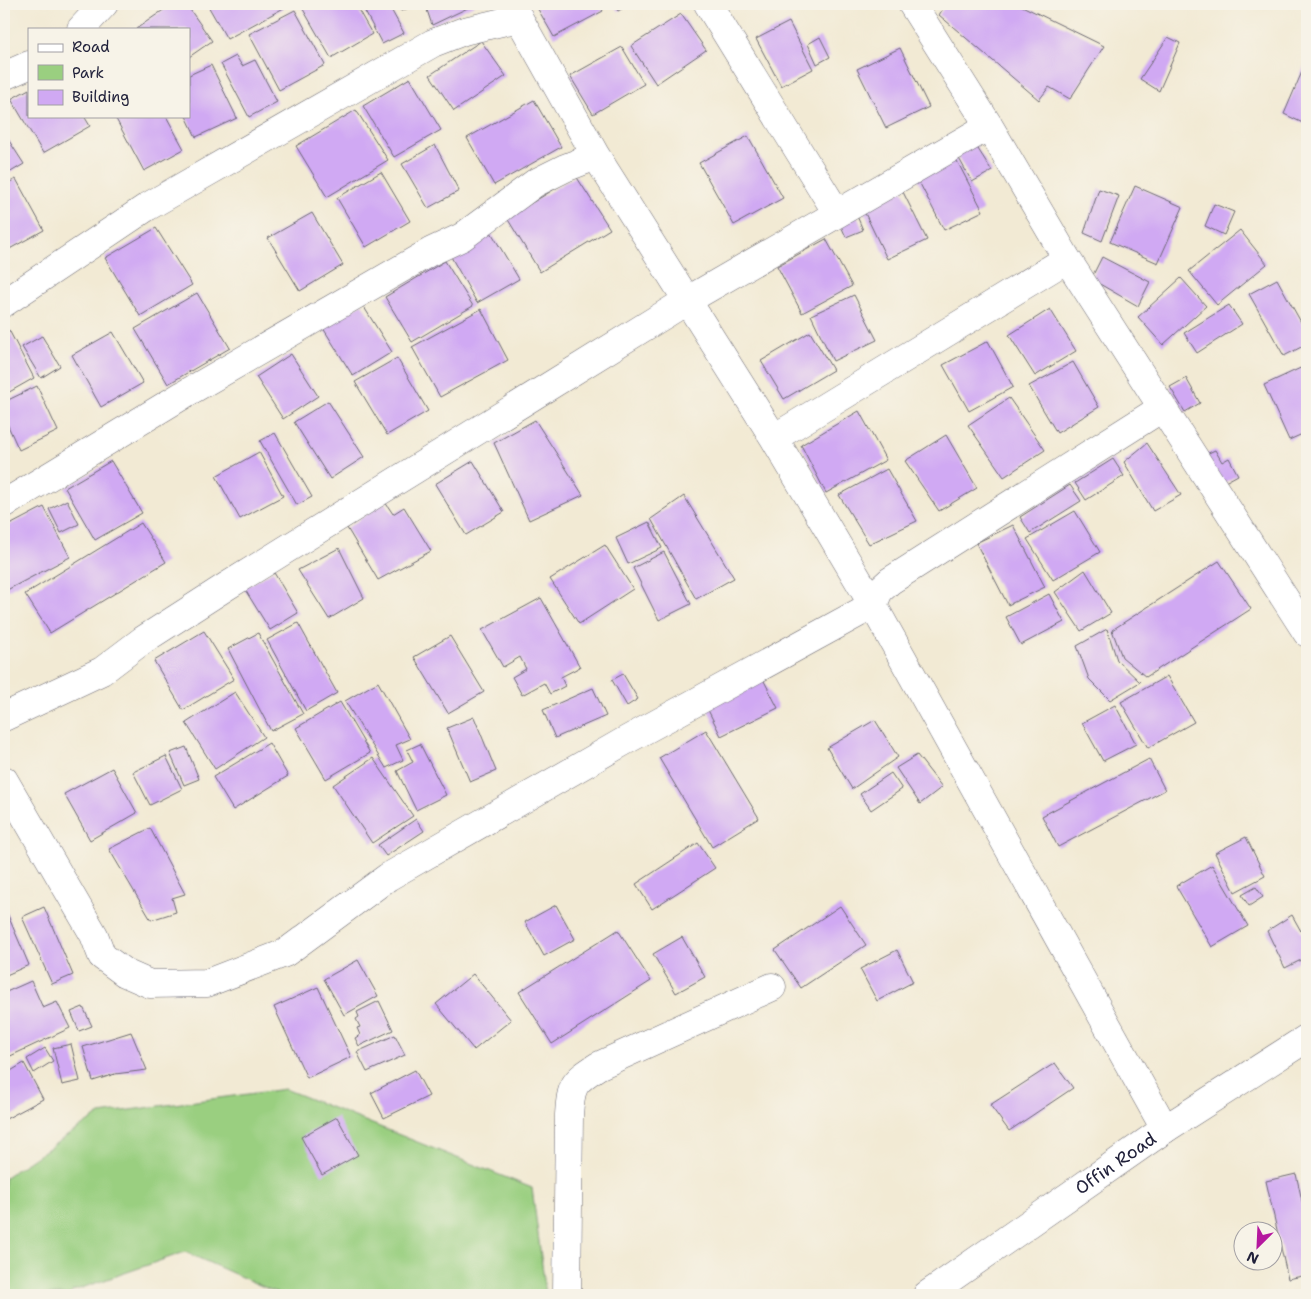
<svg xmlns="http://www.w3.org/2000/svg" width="1311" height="1299" font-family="'Shantell Sans',sans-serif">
<rect width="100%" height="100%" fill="#f7f3e8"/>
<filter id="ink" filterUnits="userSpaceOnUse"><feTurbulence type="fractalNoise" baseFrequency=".02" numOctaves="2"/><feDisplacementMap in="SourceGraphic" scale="10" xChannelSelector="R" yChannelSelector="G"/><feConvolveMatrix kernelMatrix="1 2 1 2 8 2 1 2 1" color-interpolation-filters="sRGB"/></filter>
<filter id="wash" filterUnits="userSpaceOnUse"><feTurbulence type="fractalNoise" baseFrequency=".0096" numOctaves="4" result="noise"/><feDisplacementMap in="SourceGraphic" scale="20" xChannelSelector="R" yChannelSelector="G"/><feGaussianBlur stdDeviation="1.12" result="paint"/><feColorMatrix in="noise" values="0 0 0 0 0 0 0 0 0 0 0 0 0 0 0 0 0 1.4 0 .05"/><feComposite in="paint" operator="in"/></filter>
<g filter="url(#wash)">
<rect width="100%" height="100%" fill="#f2ead4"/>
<path fill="#9acf80" stroke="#5e785e" d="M 285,1089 L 532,1188 L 546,1295 L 282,1295 L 185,1252 L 73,1291 L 69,1295 L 4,1295 L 4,1178 L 100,1114 Z"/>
<g id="blocks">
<path fill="#d0a9f3" d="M 172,4 L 186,4 L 212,41 L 189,57 L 189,29 L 136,29 Z
M 207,4 L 291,4 L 227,39 Z
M 300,4 L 355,4 L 372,34 L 331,58 Z
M 361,4 L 388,4 L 404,33 L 382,44 Z
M 396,4 L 419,4 L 401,11 Z
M 425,4 L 476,4 L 432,25 Z
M 535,4 L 599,4 L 603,11 L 554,37 Z
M 613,4 L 630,4 L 618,11 Z
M 946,4 L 1018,4 L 1104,46 L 1070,99 L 1049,87 L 1039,100 L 939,15 Z
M 295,10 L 325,65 L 279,90 L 249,34 Z
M 681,14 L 706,50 L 656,84 L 631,46 Z
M 789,22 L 813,69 L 781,86 L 756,39 Z
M 820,37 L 830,57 L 817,64 L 808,44 Z
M 1168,37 L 1180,43 L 1159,91 L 1140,79 Z
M 481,41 L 506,76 L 454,111 L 430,75 Z
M 622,47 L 644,84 L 593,114 L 570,76 Z
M 900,48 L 929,107 L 886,128 L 857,69 Z
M 236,56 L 242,66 L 255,60 L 277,102 L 249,117 L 221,64 Z
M 1307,60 L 1307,125 L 1284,114 Z
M 211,65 L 237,118 L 196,137 L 186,116 L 189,116 L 189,75 Z
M 410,78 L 441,130 L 394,157 L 363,106 Z
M 29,89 L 29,116 L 84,116 L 90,126 L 43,153 L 11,99 Z
M 534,100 L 561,147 L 494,185 L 467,138 Z
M 356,110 L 388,160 L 327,197 L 296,146 Z
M 121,116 L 166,116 L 184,149 L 144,171 L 116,119 Z
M 4,133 L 24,164 L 4,176 Z
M 748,136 L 783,198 L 734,225 L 699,163 Z
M 973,141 L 992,171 L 972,182 L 956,153 Z
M 435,145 L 459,191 L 428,208 L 402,164 Z
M 955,157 L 983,211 L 944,230 L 916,176 Z
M 381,172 L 410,221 L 366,247 L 337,198 Z
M 576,176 L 610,229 L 540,272 L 507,218 Z
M 16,179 L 44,230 L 4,252 L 4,185 Z
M 1135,186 L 1183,207 L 1158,263 L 1110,242 Z
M 1099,189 L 1119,196 L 1102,241 L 1084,233 Z
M 902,190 L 927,240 L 887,259 L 863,209 Z
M 1214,204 L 1234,212 L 1224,235 L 1205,226 Z
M 854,209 L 863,230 L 846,237 L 837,217 Z
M 312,213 L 343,265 L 300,291 L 268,238 Z
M 156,228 L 192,285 L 140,316 L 105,258 Z
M 1240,230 L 1267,264 L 1217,305 L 1189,271 Z
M 491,232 L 519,279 L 477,303 L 450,255 Z
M 826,239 L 852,286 L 802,313 L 777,266 Z
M 1102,257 L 1150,282 L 1138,306 L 1091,279 Z
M 445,261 L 473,306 L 412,342 L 385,297 Z
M 1181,278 L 1206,306 L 1163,345 L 1138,317 Z
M 1277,279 L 1307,333 L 1307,344 L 1284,356 L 1249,294 Z
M 197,293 L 230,348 L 168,384 L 135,329 Z
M 854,295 L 877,340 L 833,361 L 811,315 Z
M 362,304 L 392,352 L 353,376 L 323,328 Z
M 1229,305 L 1242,324 L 1197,353 L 1184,333 Z
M 481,309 L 508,360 L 440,397 L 412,347 Z
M 1050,309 L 1076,351 L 1035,376 L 1009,335 Z
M 9,330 L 34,378 L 4,395 L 4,333 Z
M 113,332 L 143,383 L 101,407 L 72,355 Z
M 810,332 L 833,370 L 784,399 L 761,361 Z
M 42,336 L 60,366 L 41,378 L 22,347 Z
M 988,341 L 1013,387 L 969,411 L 943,365 Z
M 291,354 L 318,396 L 283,419 L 256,377 Z
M 397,358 L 428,411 L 387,435 L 355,382 Z
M 1073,362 L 1099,407 L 1057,433 L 1029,386 Z
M 1307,365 L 1307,432 L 1289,440 L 1264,385 Z
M 1186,378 L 1200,403 L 1185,412 L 1170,387 Z
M 37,386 L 58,431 L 19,450 L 4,417 L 4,402 Z
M 1009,398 L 1045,450 L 1004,477 L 968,425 Z
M 328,401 L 364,457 L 330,479 L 294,422 Z
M 859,411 L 886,460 L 826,493 L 801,445 Z
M 535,420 L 583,495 L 529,520 L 494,443 Z
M 275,433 L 312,497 L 297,505 L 260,441 Z
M 946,435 L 977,488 L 939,511 L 905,461 Z
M 1147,443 L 1181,495 L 1153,511 L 1124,462 Z
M 1215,450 L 1222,462 L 1229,458 L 1238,475 L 1216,487 L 1200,457 Z
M 259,452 L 283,496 L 240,519 L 216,476 Z
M 1113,459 L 1124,476 L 1086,500 L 1075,483 Z
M 111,461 L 142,513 L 95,540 L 65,488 Z
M 473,461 L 504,512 L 466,535 L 435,484 Z
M 887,469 L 917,521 L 869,544 L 839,495 Z
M 1070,485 L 1081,501 L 1030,533 L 1020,517 Z
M 684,496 L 734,578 L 696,599 L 651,519 Z
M 67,500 L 79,524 L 61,533 L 49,509 Z
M 385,502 L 393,514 L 404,507 L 431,551 L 378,580 L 347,528 Z
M 44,507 L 70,557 L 7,590 L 4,585 L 4,528 Z
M 1075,511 L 1100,552 L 1053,580 L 1027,539 Z
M 649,522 L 662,548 L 628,564 L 616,538 Z
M 141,523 L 166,562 L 50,633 L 25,594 Z
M 1013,525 L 1045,587 L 1008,605 L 976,543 Z
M 605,545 L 633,589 L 579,624 L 550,579 Z
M 339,548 L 364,598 L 329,619 L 298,570 Z
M 664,552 L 691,604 L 659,620 L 633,568 Z
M 1219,561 L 1251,609 L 1146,677 L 1122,657 L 1112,630 Z
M 1085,570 L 1111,613 L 1081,631 L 1055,592 Z
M 273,571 L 298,613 L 270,630 L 244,588 Z
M 1049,594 L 1064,622 L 1021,645 L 1006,617 Z
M 541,598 L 580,667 L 561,677 L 565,686 L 550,694 L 544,683 L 522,695 L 512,677 L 526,669 L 520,657 L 503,667 L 482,630 Z
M 298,623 L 337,693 L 306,711 L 267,640 Z
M 1107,629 L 1117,660 L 1140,682 L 1110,700 L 1089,679 L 1077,646 Z
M 204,631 L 234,679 L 183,710 L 154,661 Z
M 258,633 L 303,714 L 271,731 L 228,649 Z
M 450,636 L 484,692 L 448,713 L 414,657 Z
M 623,674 L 638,699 L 627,706 L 612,680 Z
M 1167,676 L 1194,722 L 1148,748 L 1121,702 Z
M 763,679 L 778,708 L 721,736 L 706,706 Z
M 378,682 L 410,739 L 396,745 L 403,760 L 386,768 L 345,701 Z
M 593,688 L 606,716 L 555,738 L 543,710 Z
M 235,692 L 264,737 L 215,769 L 186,723 Z
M 340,702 L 370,753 L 326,779 L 296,728 Z
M 1115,705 L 1136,744 L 1103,761 L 1082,723 Z
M 474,717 L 496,771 L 470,782 L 447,728 Z
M 875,720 L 898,757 L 852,789 L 827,748 Z
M 706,730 L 759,818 L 712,847 L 659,758 Z
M 269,743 L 288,776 L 233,810 L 213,777 Z
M 420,744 L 446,795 L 416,810 L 397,771 L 413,762 L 407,750 Z
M 186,747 L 199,779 L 184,785 L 170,753 Z
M 917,755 L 942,787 L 920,804 L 896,768 Z
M 166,756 L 182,789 L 150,805 L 133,772 Z
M 373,758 L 413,816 L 372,843 L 333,785 Z
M 1149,759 L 1165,790 L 1058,847 L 1042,816 Z
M 112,768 L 137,813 L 90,840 L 64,794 Z
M 891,773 L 902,789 L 871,810 L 860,794 Z
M 416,819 L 424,831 L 386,856 L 378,845 Z
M 150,828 L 185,894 L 172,898 L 176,912 L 151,920 L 109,849 Z
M 1246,837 L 1265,876 L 1235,892 L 1215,853 Z
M 698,843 L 715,868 L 652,909 L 636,884 Z
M 1212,865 L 1248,926 L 1212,947 L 1176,886 Z
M 1256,887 L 1263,897 L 1249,906 L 1242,895 Z
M 556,905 L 575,939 L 544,956 L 525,922 Z
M 4,906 L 29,965 L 4,976 Z
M 840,906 L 866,945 L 801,988 L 775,950 Z
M 44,907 L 73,975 L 52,984 L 22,917 Z
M 1292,915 L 1307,942 L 1307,957 L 1285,968 L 1267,931 Z
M 618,930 L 651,981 L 552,1044 L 519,992 Z
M 682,937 L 705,977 L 676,993 L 653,954 Z
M 897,950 L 913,982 L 877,1001 L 860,969 Z
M 358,960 L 378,996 L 344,1015 L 324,979 Z
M 473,974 L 511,1020 L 474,1050 L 436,1004 Z
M 31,981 L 43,1008 L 57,1002 L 70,1028 L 4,1059 L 4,993 Z
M 318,987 L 351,1057 L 307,1078 L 274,1007 Z
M 379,1001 L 393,1030 L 359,1046 L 355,1038 L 360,1035 L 357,1028 L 360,1027 L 356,1019 L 359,1017 L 357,1012 Z
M 83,1007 L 92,1026 L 79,1031 L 71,1012 Z
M 131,1032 L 147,1070 L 115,1074 L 93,1081 L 83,1047 Z
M 395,1035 L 405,1055 L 367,1072 L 357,1052 Z
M 71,1044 L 80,1081 L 62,1085 L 53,1048 Z
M 45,1048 L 53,1061 L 34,1073 L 27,1059 Z
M 24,1063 L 43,1099 L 4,1120 L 4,1075 Z
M 1055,1063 L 1073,1088 L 1009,1131 L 990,1105 Z
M 415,1070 L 429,1096 L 384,1118 L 371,1093 Z
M 337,1117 L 358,1155 L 322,1175 L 301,1137 Z
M 1296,1174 L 1307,1223 L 1307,1275 L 1288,1279 L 1266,1181 Z"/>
</g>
</g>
<g filter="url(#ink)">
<use href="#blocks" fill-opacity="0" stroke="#6b6871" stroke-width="1"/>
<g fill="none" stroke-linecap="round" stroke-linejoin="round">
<g stroke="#6b6871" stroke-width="29">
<path id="minor" d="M 511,4 L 596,156 L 774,438 L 873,605 L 1165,1129
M 708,4 L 837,213
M 912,4 L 989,126 L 1067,259 L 1307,633
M 81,29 L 104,4
M 4,76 L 29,65
M 4,303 L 147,207 L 433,43 L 464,31 L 519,18
M 774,438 L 1067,259
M 4,504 L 183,395 L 430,252 L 462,237 L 535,183 L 565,168 L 596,156
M 4,717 L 102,671 L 143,640 L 227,586 L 688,300 L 989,126
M 4,780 L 94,935 L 102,956 L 125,973 L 150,984 L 207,983 L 285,953 L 388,877 L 623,742 L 873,605 L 879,591 L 890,581 L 1162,408
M 567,1295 L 569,1115 C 571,1085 573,1082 598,1066 L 772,987"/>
</g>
<g stroke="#6b6871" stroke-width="29">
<g id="tertiary">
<path id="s1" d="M 927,1295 L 1165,1129 L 1307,1038"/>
</g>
</g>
<use href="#minor" stroke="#fff" stroke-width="28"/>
<use href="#tertiary" stroke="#fff" stroke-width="28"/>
</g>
</g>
<g text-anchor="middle" stroke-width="4" stroke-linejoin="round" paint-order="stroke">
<g font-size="18" fill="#22223b" stroke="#f7f3e8">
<text dy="6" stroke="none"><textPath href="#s1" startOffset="230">Offin Road</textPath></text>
</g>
</g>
<rect width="1311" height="1299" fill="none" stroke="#f7f3e8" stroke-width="20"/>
<rect x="28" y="28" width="162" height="90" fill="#f7f3e8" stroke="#a29fa3"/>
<rect x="38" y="44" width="25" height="8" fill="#ffffff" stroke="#a29fa3"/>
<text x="72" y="52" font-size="15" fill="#22223b">Road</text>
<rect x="38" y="65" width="25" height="15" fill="#9acf80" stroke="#a29fa3"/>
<text x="72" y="78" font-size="15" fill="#22223b">Park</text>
<rect x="38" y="90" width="25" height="15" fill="#d0a9f3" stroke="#a29fa3"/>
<text x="72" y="102" font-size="15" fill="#22223b">Building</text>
<g transform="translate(1258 1246) rotate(204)"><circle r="24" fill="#f7f3e8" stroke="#a29fa3"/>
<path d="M0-4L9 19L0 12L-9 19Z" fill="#b5179e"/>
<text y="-8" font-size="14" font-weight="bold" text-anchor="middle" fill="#22223b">N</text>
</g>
</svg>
